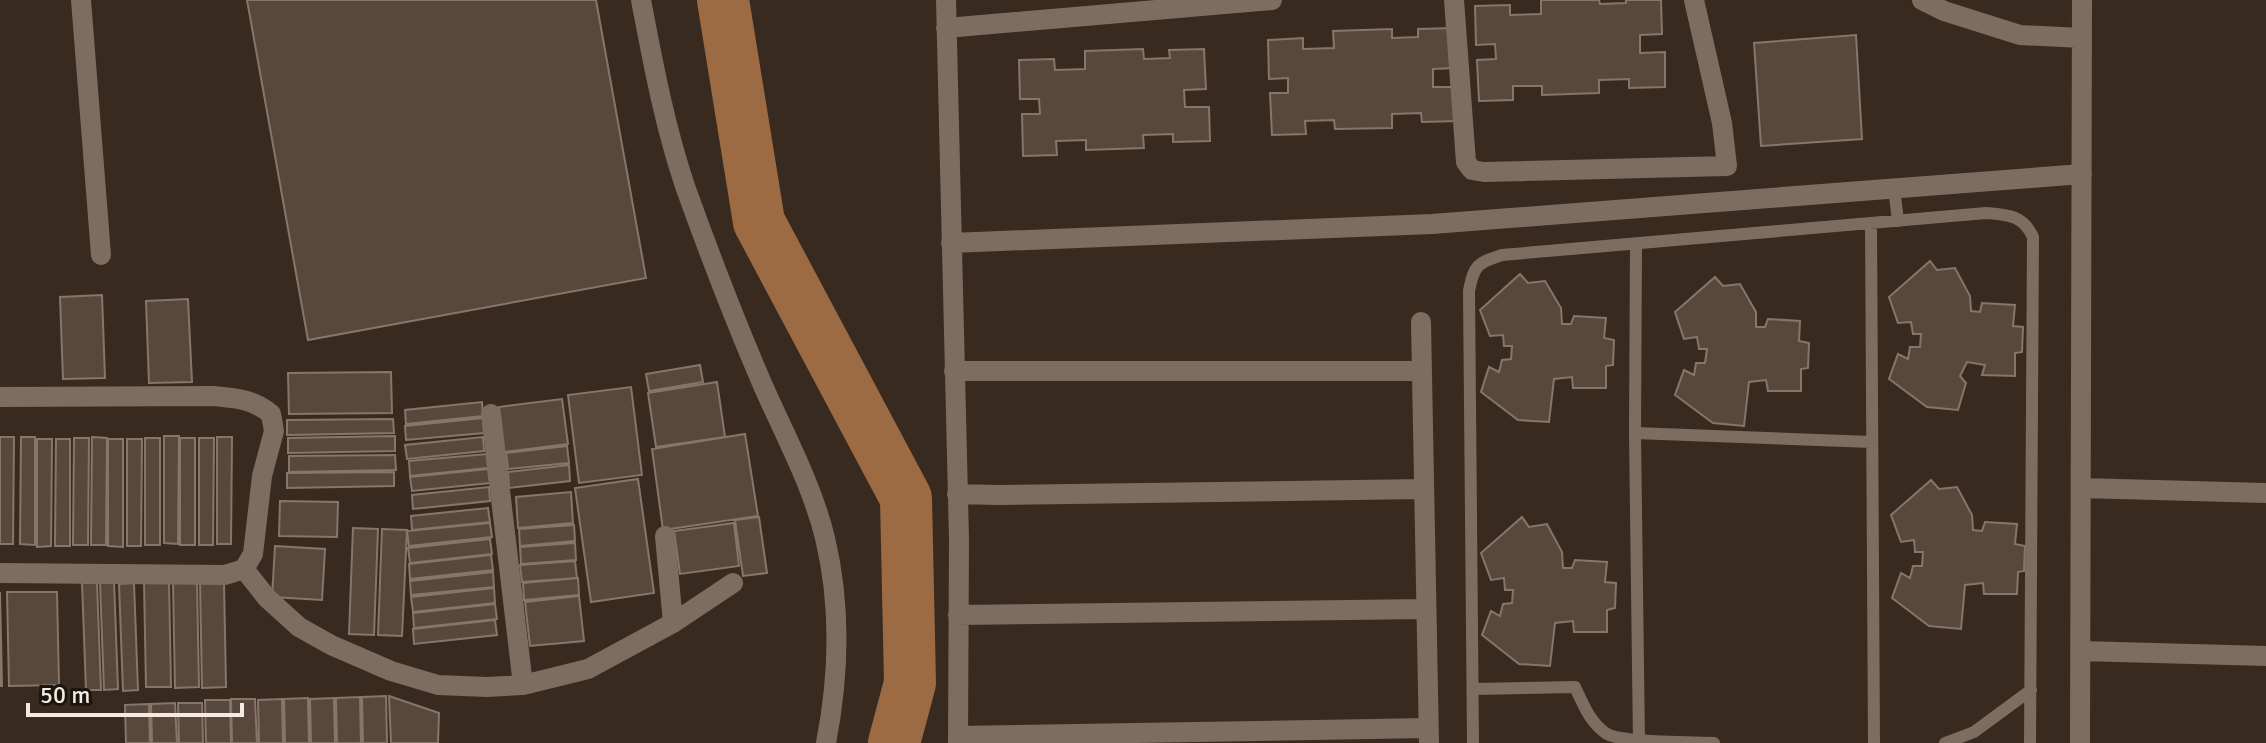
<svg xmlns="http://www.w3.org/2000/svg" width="2266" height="743" font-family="Signika,sans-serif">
<rect width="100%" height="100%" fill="#392a1f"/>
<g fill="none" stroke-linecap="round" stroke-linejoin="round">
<path stroke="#9c6b44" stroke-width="52" d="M 723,0 L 759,222 L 906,498 L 910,683 L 894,743"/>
</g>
<path fill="#58483b" stroke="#877568" stroke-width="2" d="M 247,0 L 596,0 L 646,278 L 308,340 Z
M 1541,0 L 1599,0 L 1600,4 L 1626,3 L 1626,0 L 1661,0 L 1662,34 L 1640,35 L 1640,53 L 1665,52 L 1665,87 L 1629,88 L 1629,79 L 1599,80 L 1599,93 L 1542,95 L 1542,86 L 1513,86 L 1513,100 L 1479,101 L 1477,60 L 1496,59 L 1495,44 L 1476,45 L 1475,6 L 1510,5 L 1510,15 L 1541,14 Z
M 1453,28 L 1454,68 L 1433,69 L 1433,87 L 1457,87 L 1459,121 L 1422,122 L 1421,113 L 1392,114 L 1392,128 L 1335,129 L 1334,120 L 1305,121 L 1306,134 L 1272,135 L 1270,93 L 1288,93 L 1288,78 L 1269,79 L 1268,40 L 1303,38 L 1303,49 L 1334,48 L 1333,31 L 1392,29 L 1392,38 L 1418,37 L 1418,29 Z
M 1856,35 L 1862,139 L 1761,146 L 1754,43 Z
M 1143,49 L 1144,59 L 1170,58 L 1169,50 L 1204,49 L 1206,89 L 1184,90 L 1185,107 L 1209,107 L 1210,141 L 1173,142 L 1173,134 L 1143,135 L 1144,148 L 1086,150 L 1086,140 L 1056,141 L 1057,155 L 1023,156 L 1022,114 L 1040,114 L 1039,99 L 1020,99 L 1019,60 L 1054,59 L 1055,70 L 1085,69 L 1085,51 Z
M 1930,261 L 1937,270 L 1955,268 L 1970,296 L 1971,311 L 1980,312 L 1982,303 L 2015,305 L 2013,326 L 2023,327 L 2022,352 L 2015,353 L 2015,376 L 1982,375 L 1985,365 L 1967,362 L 1960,376 L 1966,383 L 1958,410 L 1927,407 L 1889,379 L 1898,354 L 1908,359 L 1910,347 L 1920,347 L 1921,334 L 1913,334 L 1911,322 L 1898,323 L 1889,297 Z
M 1520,274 L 1528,283 L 1545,281 L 1561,308 L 1562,324 L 1571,324 L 1574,316 L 1606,318 L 1604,338 L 1614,340 L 1613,365 L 1606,366 L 1606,388 L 1573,388 L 1572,377 L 1554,379 L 1549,422 L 1518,420 L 1481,392 L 1489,367 L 1499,372 L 1502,360 L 1511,359 L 1512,346 L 1504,346 L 1503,335 L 1490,336 L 1480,310 Z
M 1715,277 L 1723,286 L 1740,284 L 1756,312 L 1756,327 L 1765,327 L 1768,319 L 1800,321 L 1799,341 L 1809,343 L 1808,368 L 1801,369 L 1801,391 L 1768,391 L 1766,380 L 1749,382 L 1744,426 L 1713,423 L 1675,395 L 1684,370 L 1694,375 L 1696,363 L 1705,363 L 1707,349 L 1699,349 L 1697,337 L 1684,339 L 1675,312 Z
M 102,295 L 105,378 L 63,379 L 60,297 Z
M 188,299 L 192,382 L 149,383 L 146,301 Z
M 700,365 L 703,382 L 649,391 L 646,374 Z
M 391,372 L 392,413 L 289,414 L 288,373 Z
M 717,382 L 725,437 L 656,447 L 648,393 Z
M 631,387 L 642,475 L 579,483 L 568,395 Z
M 562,399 L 568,444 L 504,452 L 499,407 Z
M 482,402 L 483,416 L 406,424 L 405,410 Z
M 483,418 L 484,433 L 406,440 L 405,426 Z
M 393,419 L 394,433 L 287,435 L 287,420 Z
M 745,434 L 758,516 L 663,530 L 652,449 Z
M 164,436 L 179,436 L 178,544 L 164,543 Z
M 395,436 L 395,451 L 288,453 L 288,438 Z
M 0,437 L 14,437 L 13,544 L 0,544 Z
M 21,437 L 35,437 L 35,545 L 20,544 Z
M 92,437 L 107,438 L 106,545 L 91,545 Z
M 217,437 L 232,437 L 231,544 L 217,544 Z
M 483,437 L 484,451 L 407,459 L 405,445 Z
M 74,438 L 89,438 L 88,545 L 73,545 Z
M 145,438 L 160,438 L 160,545 L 145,545 Z
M 180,438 L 195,438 L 195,545 L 180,545 Z
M 199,438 L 214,438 L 213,545 L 199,545 Z
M 37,439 L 52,439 L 51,546 L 37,547 Z
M 56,439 L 70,439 L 70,546 L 55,546 Z
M 108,439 L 123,439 L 123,547 L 108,546 Z
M 127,439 L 142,439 L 141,546 L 127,546 Z
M 567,446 L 569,463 L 508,469 L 506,453 Z
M 487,454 L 488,468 L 410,476 L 409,461 Z
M 395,455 L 396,470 L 289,472 L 289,456 Z
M 569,465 L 570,481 L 509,488 L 508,472 Z
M 488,469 L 490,483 L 412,491 L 410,477 Z
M 394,472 L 394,486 L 287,488 L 287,473 Z
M 638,479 L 654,593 L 591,602 L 575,488 Z
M 1931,480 L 1939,489 L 1957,487 L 1972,515 L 1973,530 L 1982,531 L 1985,522 L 2017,524 L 2015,544 L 2025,546 L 2024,571 L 2018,572 L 2017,594 L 1984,594 L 1983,583 L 1965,585 L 1961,629 L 1929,626 L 1892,598 L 1901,573 L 1910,578 L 1913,566 L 1922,566 L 1923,552 L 1915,552 L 1914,540 L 1901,542 L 1891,515 Z
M 489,487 L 490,501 L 413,509 L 412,495 Z
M 571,492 L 573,523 L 518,528 L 516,497 Z
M 280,501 L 338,502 L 337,537 L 279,536 Z
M 488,508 L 490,522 L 412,530 L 411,516 Z
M 759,517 L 767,573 L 743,576 L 735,520 Z
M 1522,517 L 1529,527 L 1547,524 L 1562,552 L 1563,568 L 1572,568 L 1575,560 L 1607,562 L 1605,582 L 1616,583 L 1615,608 L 1607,610 L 1607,632 L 1574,632 L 1573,621 L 1555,623 L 1550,666 L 1519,664 L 1482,635 L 1491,611 L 1500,616 L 1503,604 L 1512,603 L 1513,590 L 1505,590 L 1504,578 L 1491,580 L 1481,553 Z
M 490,523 L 492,537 L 409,546 L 407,531 Z
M 734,523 L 739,566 L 680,574 L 674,531 Z
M 574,525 L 575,541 L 520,546 L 519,529 Z
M 353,528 L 378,529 L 374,635 L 349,634 Z
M 382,529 L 407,530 L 402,636 L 378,635 Z
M 490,539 L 492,554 L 410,563 L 408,548 Z
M 575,543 L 576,560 L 521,564 L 520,547 Z
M 275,546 L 325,549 L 322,600 L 272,597 Z
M 491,555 L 493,570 L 410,579 L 409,564 Z
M 575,561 L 577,578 L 522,582 L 520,565 Z
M 493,572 L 494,587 L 411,595 L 410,581 Z
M 578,578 L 579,595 L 524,600 L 523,583 Z
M 114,581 L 118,689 L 104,690 L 100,582 Z
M 144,581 L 169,581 L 171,687 L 146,687 Z
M 197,581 L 199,687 L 175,688 L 173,582 Z
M 224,581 L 226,687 L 202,688 L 200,582 Z
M 82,583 L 97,583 L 101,690 L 86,690 Z
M 134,583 L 138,690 L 123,691 L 119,584 Z
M 494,588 L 495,603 L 413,612 L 411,597 Z
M 0,592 L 2,686 L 0,686 Z
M 7,592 L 57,592 L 59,685 L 9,686 Z
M 579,596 L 584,641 L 530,646 L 525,602 Z
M 495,604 L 497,619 L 414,628 L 413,613 Z
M 495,620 L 497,635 L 414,644 L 413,629 Z
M 386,696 L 387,743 L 363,743 L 362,697 Z
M 389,696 L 439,713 L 438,743 L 391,743 Z
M 360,697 L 361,743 L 337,743 L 336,698 Z
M 308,698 L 309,743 L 285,743 L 284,699 Z
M 334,698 L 335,743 L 311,743 L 310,699 Z
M 231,699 L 255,699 L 257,743 L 232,743 Z
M 282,699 L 283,743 L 259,743 L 258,700 Z
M 205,700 L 230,700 L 231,743 L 206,743 Z
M 175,703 L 177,743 L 152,743 L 151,704 Z
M 178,703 L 202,703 L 203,743 L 179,743 Z
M 149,704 L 150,743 L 126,743 L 125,705 Z"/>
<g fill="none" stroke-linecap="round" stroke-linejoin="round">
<path stroke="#7e6c5f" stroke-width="12" d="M 1894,188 L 1898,221
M 1871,224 L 1874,743
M 1636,244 L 1635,433 L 1639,743
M 1635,433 L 1872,442
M 1474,689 L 1575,687 C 1583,704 1590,723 1607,734 C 1623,743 1692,742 1714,743
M 1473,743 L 1469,291 C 1474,265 1477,263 1502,255 L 1986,213 C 2008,215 2023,215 2033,237 L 2030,743
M 1945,743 L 1974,732 L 2031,690"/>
<path stroke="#7e6c5f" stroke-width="20" d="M 81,0 L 101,255
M 641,0 C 653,63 665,128 686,189 C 709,253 734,318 761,381 C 783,432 812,484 825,538 C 841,605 839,676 826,743
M 946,0 L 959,539 L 958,743
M 1454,0 L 1466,162 L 1472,170 L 1484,172 L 1727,166 L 1722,123 L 1694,0
M 1922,0 L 1944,11 L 2020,35 L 2082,38
M 946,28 L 1272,0
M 951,243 L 1432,224 L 2082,174
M 1421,322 L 1429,743
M 954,371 L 1422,371
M 0,397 L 213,396 C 235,398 253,399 271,414 L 274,431 L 262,476 L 253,554 L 244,569 L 225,575 L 0,573
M 491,414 L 523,685
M 2081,488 L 2266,493
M 957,494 L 998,495 L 1424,489
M 665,536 L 673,623
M 244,569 L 267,598 L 299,627 L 331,645 L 391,671 L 438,685 L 487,687 L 523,685 L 588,669 L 673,623 L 733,583
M 958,615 L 1426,609
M 2081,651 L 2266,656
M 958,736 L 1428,728
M 2080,743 L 2082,0"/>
</g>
<path d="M28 703v12h214v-12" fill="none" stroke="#f4eae2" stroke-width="4"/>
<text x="40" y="703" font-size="24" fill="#f4eae2" stroke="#1b150f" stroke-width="6" paint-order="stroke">50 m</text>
</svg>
